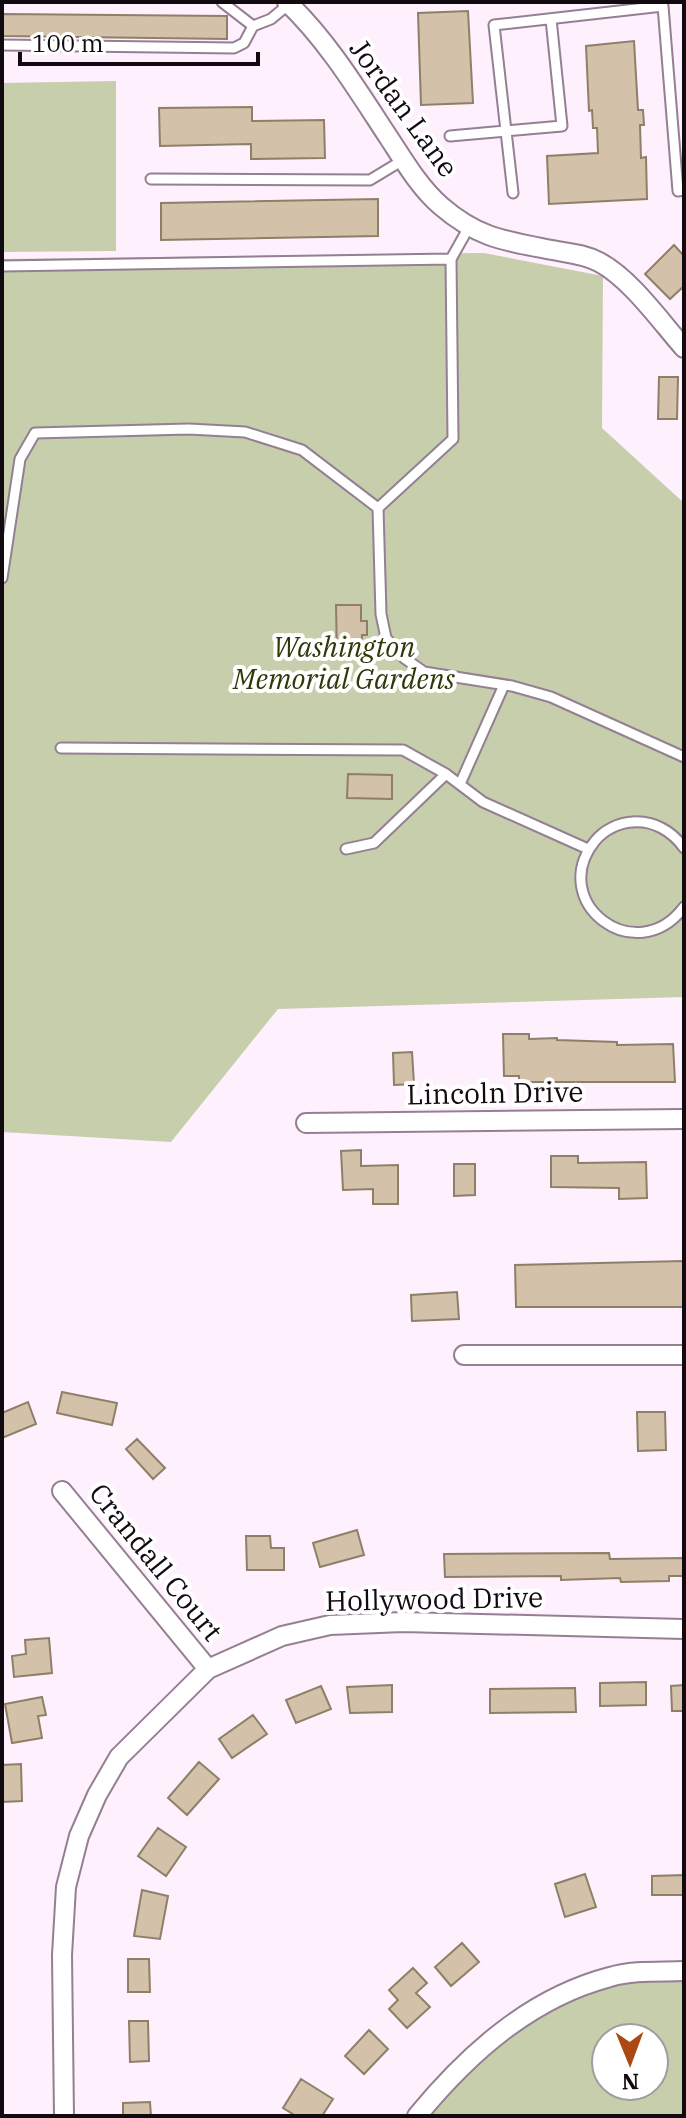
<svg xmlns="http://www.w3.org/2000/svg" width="686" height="2118" font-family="'IBM Plex Serif',serif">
<rect width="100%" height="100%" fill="#fef0fd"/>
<path fill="#c6ceab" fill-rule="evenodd" d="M 116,81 L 116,251 L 2,252 L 2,83 Z
M 484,253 L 603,276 L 602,428 L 684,503 L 684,997 L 278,1009 L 171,1142 L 2,1132 L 2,259 Z
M 684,1971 L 684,2116 L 413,2116 L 440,2080 L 607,1973 ZM 606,2038 L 654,2038 L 654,2086 L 606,2086 Z"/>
<path fill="#d3c1a9" stroke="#8f7f68" stroke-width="2" d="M 468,11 L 473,103 L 421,105 L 418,13 Z
M 2,14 L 227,16 L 227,39 L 2,36 Z
M 634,41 L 638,110 L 643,110 L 644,125 L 640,125 L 641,158 L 646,157 L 647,199 L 549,204 L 547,156 L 598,153 L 597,128 L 593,128 L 592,110 L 589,111 L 586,46 Z
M 252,107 L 252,121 L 324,120 L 325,158 L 251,159 L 251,144 L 160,146 L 159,108 Z
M 378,199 L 378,236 L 161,240 L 161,203 Z
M 674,245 L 684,256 L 684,286 L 670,299 L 645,274 Z
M 659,377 L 678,377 L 677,419 L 658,419 Z
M 336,605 L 361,605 L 361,621 L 367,621 L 367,635 L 362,635 L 361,658 L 337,658 Z
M 348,774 L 392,775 L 392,799 L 347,798 Z
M 503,1034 L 529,1034 L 529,1039 L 557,1038 L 557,1040 L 617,1042 L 617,1045 L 673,1044 L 675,1082 L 519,1082 L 519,1076 L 504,1076 Z
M 412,1052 L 414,1084 L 394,1085 L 393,1053 Z
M 361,1150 L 361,1166 L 398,1165 L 398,1204 L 373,1204 L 373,1189 L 343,1190 L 341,1151 Z
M 551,1156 L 578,1156 L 578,1163 L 646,1162 L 647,1198 L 619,1199 L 619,1188 L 551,1187 Z
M 454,1164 L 475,1164 L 475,1195 L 454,1196 Z
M 683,1261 L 683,1307 L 516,1307 L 515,1265 Z
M 457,1292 L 459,1319 L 412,1321 L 411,1295 Z
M 62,1392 L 117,1403 L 112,1425 L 57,1413 Z
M 28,1402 L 36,1424 L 2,1438 L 2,1413 Z
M 637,1412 L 665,1412 L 666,1450 L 638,1451 Z
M 137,1439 L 165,1468 L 153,1479 L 126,1449 Z
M 357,1530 L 364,1555 L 320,1567 L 313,1543 Z
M 246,1536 L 270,1536 L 271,1548 L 284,1548 L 284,1570 L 247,1570 Z
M 609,1553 L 610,1559 L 684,1558 L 684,1576 L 669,1576 L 669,1581 L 621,1582 L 620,1578 L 561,1580 L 561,1576 L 445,1577 L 444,1554 Z
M 49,1638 L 52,1673 L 14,1677 L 12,1656 L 26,1654 L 25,1640 Z
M 646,1682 L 646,1705 L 600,1706 L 600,1683 Z
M 392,1685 L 392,1712 L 350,1713 L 347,1687 Z
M 684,1685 L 684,1711 L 672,1711 L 671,1686 Z
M 321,1686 L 331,1709 L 296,1723 L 286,1700 Z
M 575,1688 L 576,1712 L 490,1713 L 490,1689 Z
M 42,1697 L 46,1715 L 38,1716 L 42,1738 L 12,1743 L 5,1704 Z
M 253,1715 L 267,1734 L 232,1758 L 219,1739 Z
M 199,1762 L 219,1779 L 187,1815 L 168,1798 Z
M 21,1764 L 22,1801 L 2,1802 L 2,1765 Z
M 158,1828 L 186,1847 L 166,1876 L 138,1856 Z
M 585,1874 L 596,1907 L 565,1917 L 555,1884 Z
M 684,1875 L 684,1895 L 652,1895 L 652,1876 Z
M 142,1890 L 168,1896 L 160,1939 L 134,1936 Z
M 462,1943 L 479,1962 L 451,1986 L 435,1967 Z
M 128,1959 L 149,1959 L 150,1992 L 128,1992 Z
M 413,1968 L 427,1983 L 416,1993 L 430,2007 L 407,2028 L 389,2009 L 398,2000 L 389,1990 Z
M 129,2021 L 148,2021 L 149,2061 L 130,2062 Z
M 369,2030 L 388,2049 L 364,2074 L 345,2056 Z
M 301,2079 L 333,2099 L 322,2116 L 296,2116 L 283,2108 Z
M 150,2102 L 151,2116 L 123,2116 L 123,2103 Z"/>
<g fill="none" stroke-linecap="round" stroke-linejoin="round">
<g stroke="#947f93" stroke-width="13">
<path id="service" d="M 222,2 L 253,26 L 271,19 L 289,4
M 2,45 L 234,48 L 244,43 L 253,26
M 450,136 L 562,126 L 551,19
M 151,179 L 370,180 L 403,160
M 513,193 L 494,25 L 663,6 L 678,191 L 684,190
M 2,266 L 451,259
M 378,508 L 453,439 L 451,259 L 469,227
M 2,578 L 20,459 L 35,433 L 189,429 L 245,432 L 302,450 L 378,508 L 381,614 L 386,638 L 404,658 L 424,672 L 512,686 L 551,697 L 684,757
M 61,748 L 403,750 L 446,774 L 483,802 L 588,849
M 460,784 L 504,685
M 684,848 C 672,831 653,820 632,822 C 618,823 604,830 595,841 C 546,902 636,971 684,907
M 346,849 L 374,843 L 446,774"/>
</g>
<g stroke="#947f93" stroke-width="22">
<path id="minor" d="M 287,2 C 328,41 358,91 389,138 C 404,161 420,188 441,206 C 478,238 505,241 552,250 C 568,253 584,254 599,262 C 630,278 661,322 684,348
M 306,1123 L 684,1119
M 464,1355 L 684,1355
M 62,1491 L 208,1669
M 64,2116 L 62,1955 L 66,1887 L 79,1836 L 97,1795 L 119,1757 L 208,1669 L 282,1636 L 330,1625 L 403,1622 L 684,1629
M 417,2116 C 468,2054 530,1998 610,1977 C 633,1970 660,1972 684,1971"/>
</g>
<use href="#service" stroke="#fff" stroke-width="9"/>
<use href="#minor" stroke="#fff" stroke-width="18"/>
</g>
<g text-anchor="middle" stroke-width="8" stroke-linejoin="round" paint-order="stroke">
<g font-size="28" fill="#110a11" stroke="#fff">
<text transform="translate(404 108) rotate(54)" y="10">Jordan Lane</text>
<text transform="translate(495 1093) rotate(-1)" y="10">Lincoln Drive</text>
<text transform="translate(156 1562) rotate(51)" y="10">Crandall Court</text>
<text transform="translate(434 1599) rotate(-1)" y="10">Hollywood Drive</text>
</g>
<g font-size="28" font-style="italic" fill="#303809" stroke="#fff">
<text x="344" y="657">Washington<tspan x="344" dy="32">Memorial Gardens</tspan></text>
</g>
</g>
<rect width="686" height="2118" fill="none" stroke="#110a11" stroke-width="8"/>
<g transform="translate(630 2062) rotate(179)"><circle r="38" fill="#ffffff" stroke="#a09da0" stroke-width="2"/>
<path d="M0-6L14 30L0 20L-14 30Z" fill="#ac4812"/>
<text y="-12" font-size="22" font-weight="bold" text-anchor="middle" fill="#110a11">N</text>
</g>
<path d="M20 52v12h238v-12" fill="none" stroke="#110a11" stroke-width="4"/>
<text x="32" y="52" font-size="24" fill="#110a11" stroke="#ffffff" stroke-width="6" paint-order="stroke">100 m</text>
</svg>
